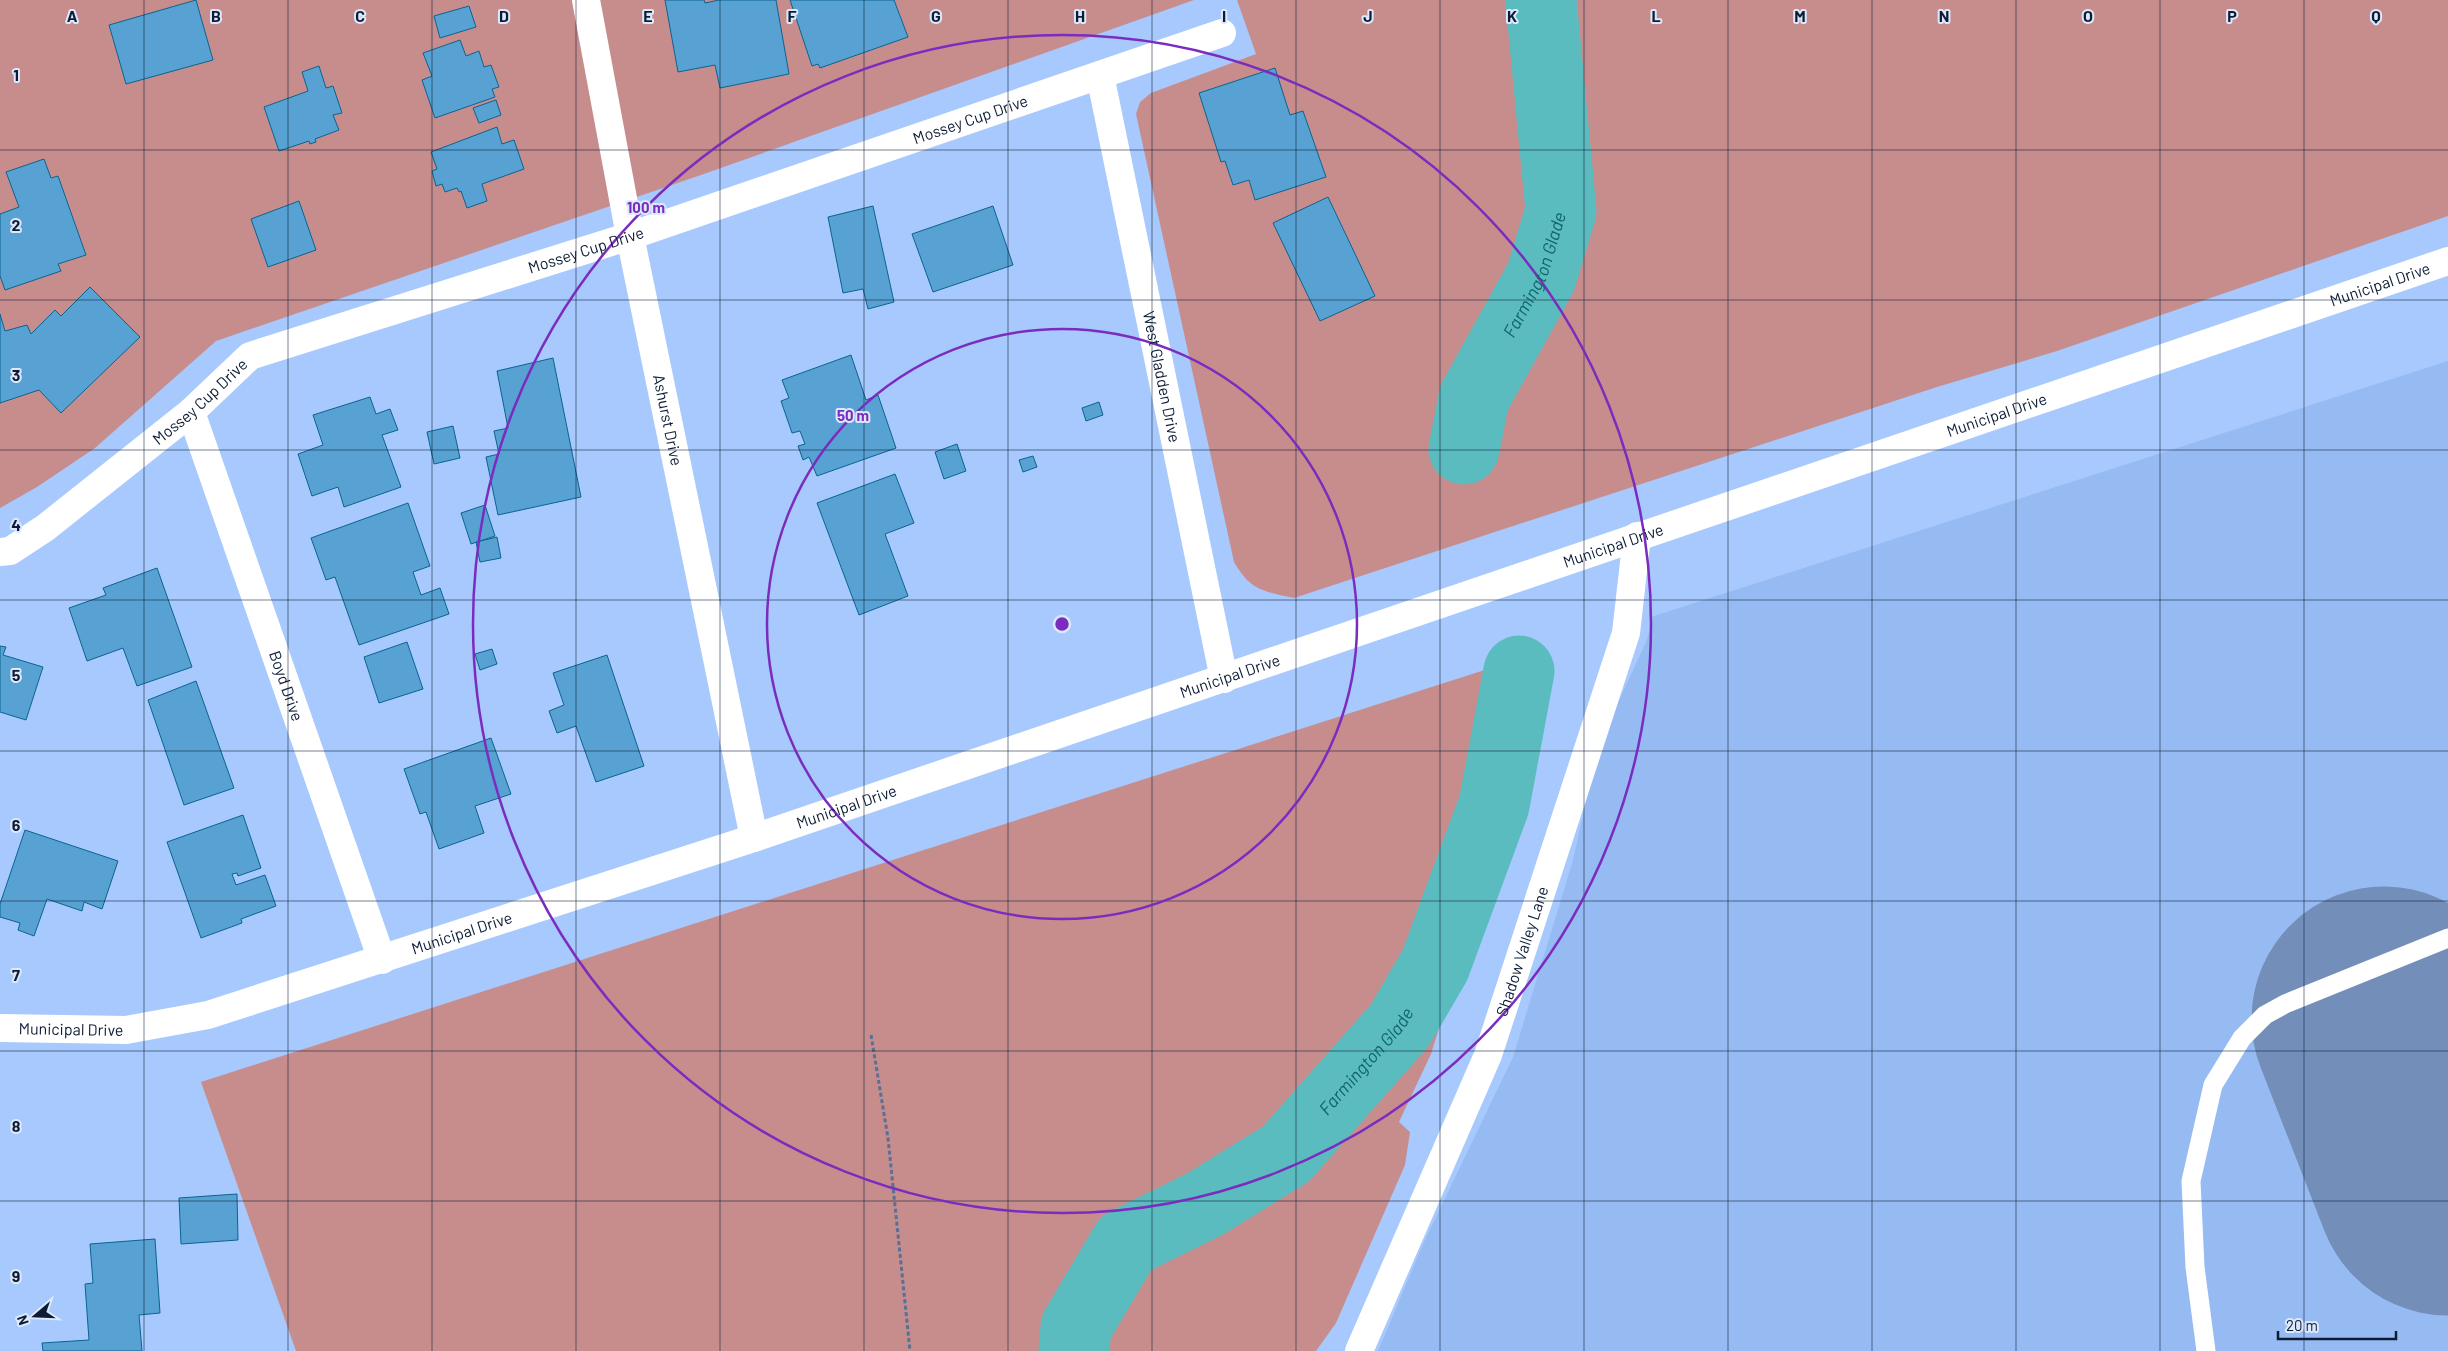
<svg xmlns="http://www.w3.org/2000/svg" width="2448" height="1351" font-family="Barlow,sans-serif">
<rect width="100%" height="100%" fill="#a7c9fd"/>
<path fill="#96bbf3" d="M 2448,361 L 2448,1351 L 1378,1351 L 1424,1242 L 1513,1057 L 1573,860 L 1591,780 L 1616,707 L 1646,642 L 1651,626 L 1651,617 Z"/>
<path fill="#c78d8d" d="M 0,0 L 1194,0 L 701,175 L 216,341 L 95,448 L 37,487 L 0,508 Z
M 1237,0 L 1532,0 L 1553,209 L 1536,272 L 1473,384 L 1458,436 L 1457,448 L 1473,450 L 1479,418 L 1493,393 L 1510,344 L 1525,325 L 1548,278 L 1568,213 L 1569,189 L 1550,0 L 2448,0 L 2448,216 L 2057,351 L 1937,387 L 1294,598 C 1263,591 1251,591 1234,562 L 1136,114 L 1140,102 L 1151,93 L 1256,54 Z
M 1528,656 L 1541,699 L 1431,1054 L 1399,1122 L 1410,1132 L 1405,1165 L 1336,1323 L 1316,1351 L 1090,1351 L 1096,1321 L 1119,1275 L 1141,1248 L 1212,1212 L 1285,1170 L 1347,1107 L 1411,1026 L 1438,985 L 1503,796 L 1523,726 L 1529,691 L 1526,669 L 1511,673 L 1490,747 L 1462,863 L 1430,957 L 1404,1003 L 1367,1052 L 1319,1106 L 1281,1143 L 1117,1231 L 1095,1261 L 1066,1321 L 1060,1351 L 296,1351 L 201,1082 Z"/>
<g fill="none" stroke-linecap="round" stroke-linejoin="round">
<g stroke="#5abcbf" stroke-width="71">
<path id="s1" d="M 1464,449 L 1474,398 L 1541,277 L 1561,211 L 1541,0"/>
<path id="s2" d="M 1074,1351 L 1076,1327 L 1126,1243 L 1205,1204 L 1286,1154 L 1400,1025 L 1435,965 L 1494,805 L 1519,671"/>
</g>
<path stroke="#738eb9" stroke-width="265" d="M 2384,1019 L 2448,1183"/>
</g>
<path fill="#57a2d3" stroke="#0b6390" d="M 196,0 L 213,60 L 126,84 L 109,25 Z
M 665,0 L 704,0 L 705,3 L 719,0 L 776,0 L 789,74 L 720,88 L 715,65 L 678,72 Z
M 790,0 L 894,0 L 908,37 L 820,68 L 818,64 L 812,66 Z
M 469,6 L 476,27 L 440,38 L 434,16 Z
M 460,40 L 466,56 L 479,51 L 484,67 L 491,65 L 499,87 L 492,89 L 495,97 L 435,118 L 422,80 L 432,76 L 423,53 Z
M 319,66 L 326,88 L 333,86 L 342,113 L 333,115 L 339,130 L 315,139 L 316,142 L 310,144 L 309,141 L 279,151 L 264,107 L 308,91 L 302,72 Z
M 1275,68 L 1290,115 L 1303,111 L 1326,177 L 1255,200 L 1249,180 L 1233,185 L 1225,161 L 1221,162 L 1199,93 Z
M 496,100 L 501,115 L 479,123 L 473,108 Z
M 497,127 L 502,144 L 514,140 L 524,169 L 482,184 L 487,201 L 467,208 L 461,191 L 459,192 L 457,188 L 445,192 L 442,184 L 436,186 L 432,171 L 437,169 L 431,152 Z
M 44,159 L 51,178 L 58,176 L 86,255 L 58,264 L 61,271 L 5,290 L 0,276 L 0,214 L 19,207 L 6,172 Z
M 1328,197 L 1375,296 L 1320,321 L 1273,223 Z
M 299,201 L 316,250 L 268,267 L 251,219 Z
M 873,206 L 894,302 L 868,309 L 863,289 L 843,293 L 828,217 Z
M 993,206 L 1013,265 L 933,292 L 912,234 Z
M 90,287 L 140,337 L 61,413 L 39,390 L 0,403 L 0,314 L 5,331 L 27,325 L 31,334 L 55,310 L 61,316 Z
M 851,355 L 866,400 L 878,395 L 896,448 L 817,476 L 809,457 L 803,460 L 798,446 L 805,444 L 800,431 L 792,433 L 781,401 L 789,398 L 782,380 Z
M 553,358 L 581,497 L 498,515 L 486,457 L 499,454 L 494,431 L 508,428 L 497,371 Z
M 370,397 L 376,414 L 390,409 L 398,430 L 382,435 L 401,487 L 344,507 L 338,487 L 312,496 L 298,454 L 323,445 L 313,415 Z
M 1099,402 L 1103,415 L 1086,421 L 1082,408 Z
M 453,426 L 460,458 L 434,464 L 427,432 Z
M 957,444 L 966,471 L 944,479 L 935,452 Z
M 1033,456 L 1037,467 L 1023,472 L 1019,460 Z
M 895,474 L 914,523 L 885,534 L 908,596 L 859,615 L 817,503 Z
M 408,503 L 430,566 L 413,572 L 421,595 L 440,588 L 449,614 L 359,645 L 335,577 L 326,580 L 311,538 Z
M 485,505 L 495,536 L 471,544 L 461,513 Z
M 497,537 L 501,558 L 480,562 L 476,542 Z
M 157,568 L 192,667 L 137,686 L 123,648 L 87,661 L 69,608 L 106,595 L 103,588 Z
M 407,642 L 423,689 L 379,703 L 364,657 Z
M 0,646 L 6,647 L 3,655 L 43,667 L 26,720 L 0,712 Z
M 492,649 L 497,664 L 480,670 L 475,654 Z
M 607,655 L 644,766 L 596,782 L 576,726 L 557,733 L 549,711 L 564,705 L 553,673 Z
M 196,681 L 234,788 L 184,805 L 148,700 Z
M 491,738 L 511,794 L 475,806 L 484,833 L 439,849 L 426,812 L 420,814 L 404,769 Z
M 243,815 L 261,868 L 238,876 L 237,873 L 232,874 L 236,885 L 265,875 L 276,906 L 241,919 L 242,923 L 201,938 L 167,842 Z
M 25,830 L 118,861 L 102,909 L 84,902 L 82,911 L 47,899 L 34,936 L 18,930 L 20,923 L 0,917 L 0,904 Z
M 237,1194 L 238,1240 L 181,1244 L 179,1198 Z
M 155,1239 L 160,1313 L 139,1315 L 142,1351 L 43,1351 L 42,1343 L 89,1340 L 85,1284 L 93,1283 L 90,1244 Z"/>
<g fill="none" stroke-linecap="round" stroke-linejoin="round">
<path stroke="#587096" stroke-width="3" stroke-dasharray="4 2.5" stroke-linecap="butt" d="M 871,1035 L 888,1138 L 910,1351"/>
<path stroke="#fff" stroke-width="19" d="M 2206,1351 L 2195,1267 L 2191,1181 L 2213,1085 L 2242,1038 L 2265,1015 L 2285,1004 L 2448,938"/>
<g stroke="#fff" stroke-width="28">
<path id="s3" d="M 586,0 L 630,236 L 754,838"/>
<path id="s4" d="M 1100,75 L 1224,679"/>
<path id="s5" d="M 191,412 L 382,960"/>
<path id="s6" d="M 0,552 L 10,551 L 45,528 L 191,412 L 250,356 L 630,236 L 1222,33"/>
<path id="s7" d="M 1359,1351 L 1488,1055 L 1626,633 L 1637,536"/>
</g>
<path stroke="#fff" stroke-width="28" id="s8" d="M 0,1028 L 126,1030 L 208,1015 L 754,838 L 2448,261"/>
</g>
<path fill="none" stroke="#0d1c34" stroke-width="1" stroke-opacity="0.55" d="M 144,0 L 144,1351M 288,0 L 288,1351M 432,0 L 432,1351M 576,0 L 576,1351M 720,0 L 720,1351M 864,0 L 864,1351M 1008,0 L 1008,1351M 1152,0 L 1152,1351M 1296,0 L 1296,1351M 1440,0 L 1440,1351M 1584,0 L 1584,1351M 1728,0 L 1728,1351M 1872,0 L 1872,1351M 2016,0 L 2016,1351M 2160,0 L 2160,1351M 2304,0 L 2304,1351M 0,150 L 2448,150M 0,300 L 2448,300M 0,450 L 2448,450M 0,600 L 2448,600M 0,751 L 2448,751M 0,901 L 2448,901M 0,1051 L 2448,1051M 0,1201 L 2448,1201"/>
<g fill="none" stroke="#7b2cbf" stroke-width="2.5">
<circle cx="1062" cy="624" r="295"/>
<circle cx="1062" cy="624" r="589"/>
</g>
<g text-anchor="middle" stroke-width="4" stroke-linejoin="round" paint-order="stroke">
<g font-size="16" fill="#0d1c34" stroke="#dce9fd">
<text dy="6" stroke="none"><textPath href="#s6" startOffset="1078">Mossey Cup Drive</textPath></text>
<text dy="6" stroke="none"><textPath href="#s6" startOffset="672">Mossey Cup Drive</textPath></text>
<text dy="6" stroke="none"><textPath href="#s8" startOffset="2501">Municipal Drive</textPath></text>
<text dy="6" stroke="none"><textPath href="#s4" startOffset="308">West Gladden Drive</textPath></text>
<text dy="6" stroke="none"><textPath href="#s6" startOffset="252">Mossey Cup Drive</textPath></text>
<text dy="6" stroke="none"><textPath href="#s8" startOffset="2096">Municipal Drive</textPath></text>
<text dy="6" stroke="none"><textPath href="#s3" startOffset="428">Ashurst Drive</textPath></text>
<text dy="6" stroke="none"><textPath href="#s8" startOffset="1691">Municipal Drive</textPath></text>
<text dy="6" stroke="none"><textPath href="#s8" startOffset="1286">Municipal Drive</textPath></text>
<text dy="6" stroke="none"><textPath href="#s5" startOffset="290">Boyd Drive</textPath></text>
<text dy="6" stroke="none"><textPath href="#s8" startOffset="881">Municipal Drive</textPath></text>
<text dy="6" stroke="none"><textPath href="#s8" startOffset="476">Municipal Drive</textPath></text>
<text dy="6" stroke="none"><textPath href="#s7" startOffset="432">Shadow Valley Lane</textPath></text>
<text dy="6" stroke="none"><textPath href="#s8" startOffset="71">Municipal Drive</textPath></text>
</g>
<g font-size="18" font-style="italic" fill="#116467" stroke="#dce9fd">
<text dy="6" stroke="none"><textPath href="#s1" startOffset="190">Farmington Glade</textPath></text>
<text dy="6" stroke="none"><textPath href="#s2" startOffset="428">Farmington Glade</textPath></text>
</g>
</g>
<g font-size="16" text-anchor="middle" font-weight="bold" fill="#0d1c34" stroke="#dce9fd" stroke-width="4" stroke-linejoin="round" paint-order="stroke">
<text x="72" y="22">A</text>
<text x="216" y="22">B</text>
<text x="360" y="22">C</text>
<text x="504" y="22">D</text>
<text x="648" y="22">E</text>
<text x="792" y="22">F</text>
<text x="936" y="22">G</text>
<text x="1080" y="22">H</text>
<text x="1224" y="22">I</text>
<text x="1368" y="22">J</text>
<text x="1512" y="22">K</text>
<text x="1656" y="22">L</text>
<text x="1800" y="22">M</text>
<text x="1944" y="22">N</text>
<text x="2088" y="22">O</text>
<text x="2232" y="22">P</text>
<text x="2376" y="22">Q</text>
<text x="16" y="81">1</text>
<text x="16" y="231">2</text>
<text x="16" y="381">3</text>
<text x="16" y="531">4</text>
<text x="16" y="681">5</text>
<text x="16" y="831">6</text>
<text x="16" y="981">7</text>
<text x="16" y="1132">8</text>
<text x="16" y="1282">9</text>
</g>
<circle cx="1062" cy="624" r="8" fill="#7b2cbf" stroke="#dce9fd" stroke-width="2.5"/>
<g font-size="15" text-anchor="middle" font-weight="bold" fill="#7b2cbf" stroke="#dce9fd" stroke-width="4" stroke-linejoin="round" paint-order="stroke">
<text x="646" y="213">100 m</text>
<text x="853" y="421">50 m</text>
</g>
<g transform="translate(35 1316) rotate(251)" stroke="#dce9fd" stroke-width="4" paint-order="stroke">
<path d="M0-4L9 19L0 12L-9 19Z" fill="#0d1c34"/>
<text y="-8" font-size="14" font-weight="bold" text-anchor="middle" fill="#0d1c34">N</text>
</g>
<path d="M2278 1331v8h118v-8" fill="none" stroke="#0d1c34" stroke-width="2.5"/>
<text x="2286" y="1331" font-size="15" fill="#0d1c34" stroke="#dce9fd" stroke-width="4" paint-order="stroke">20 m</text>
</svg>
